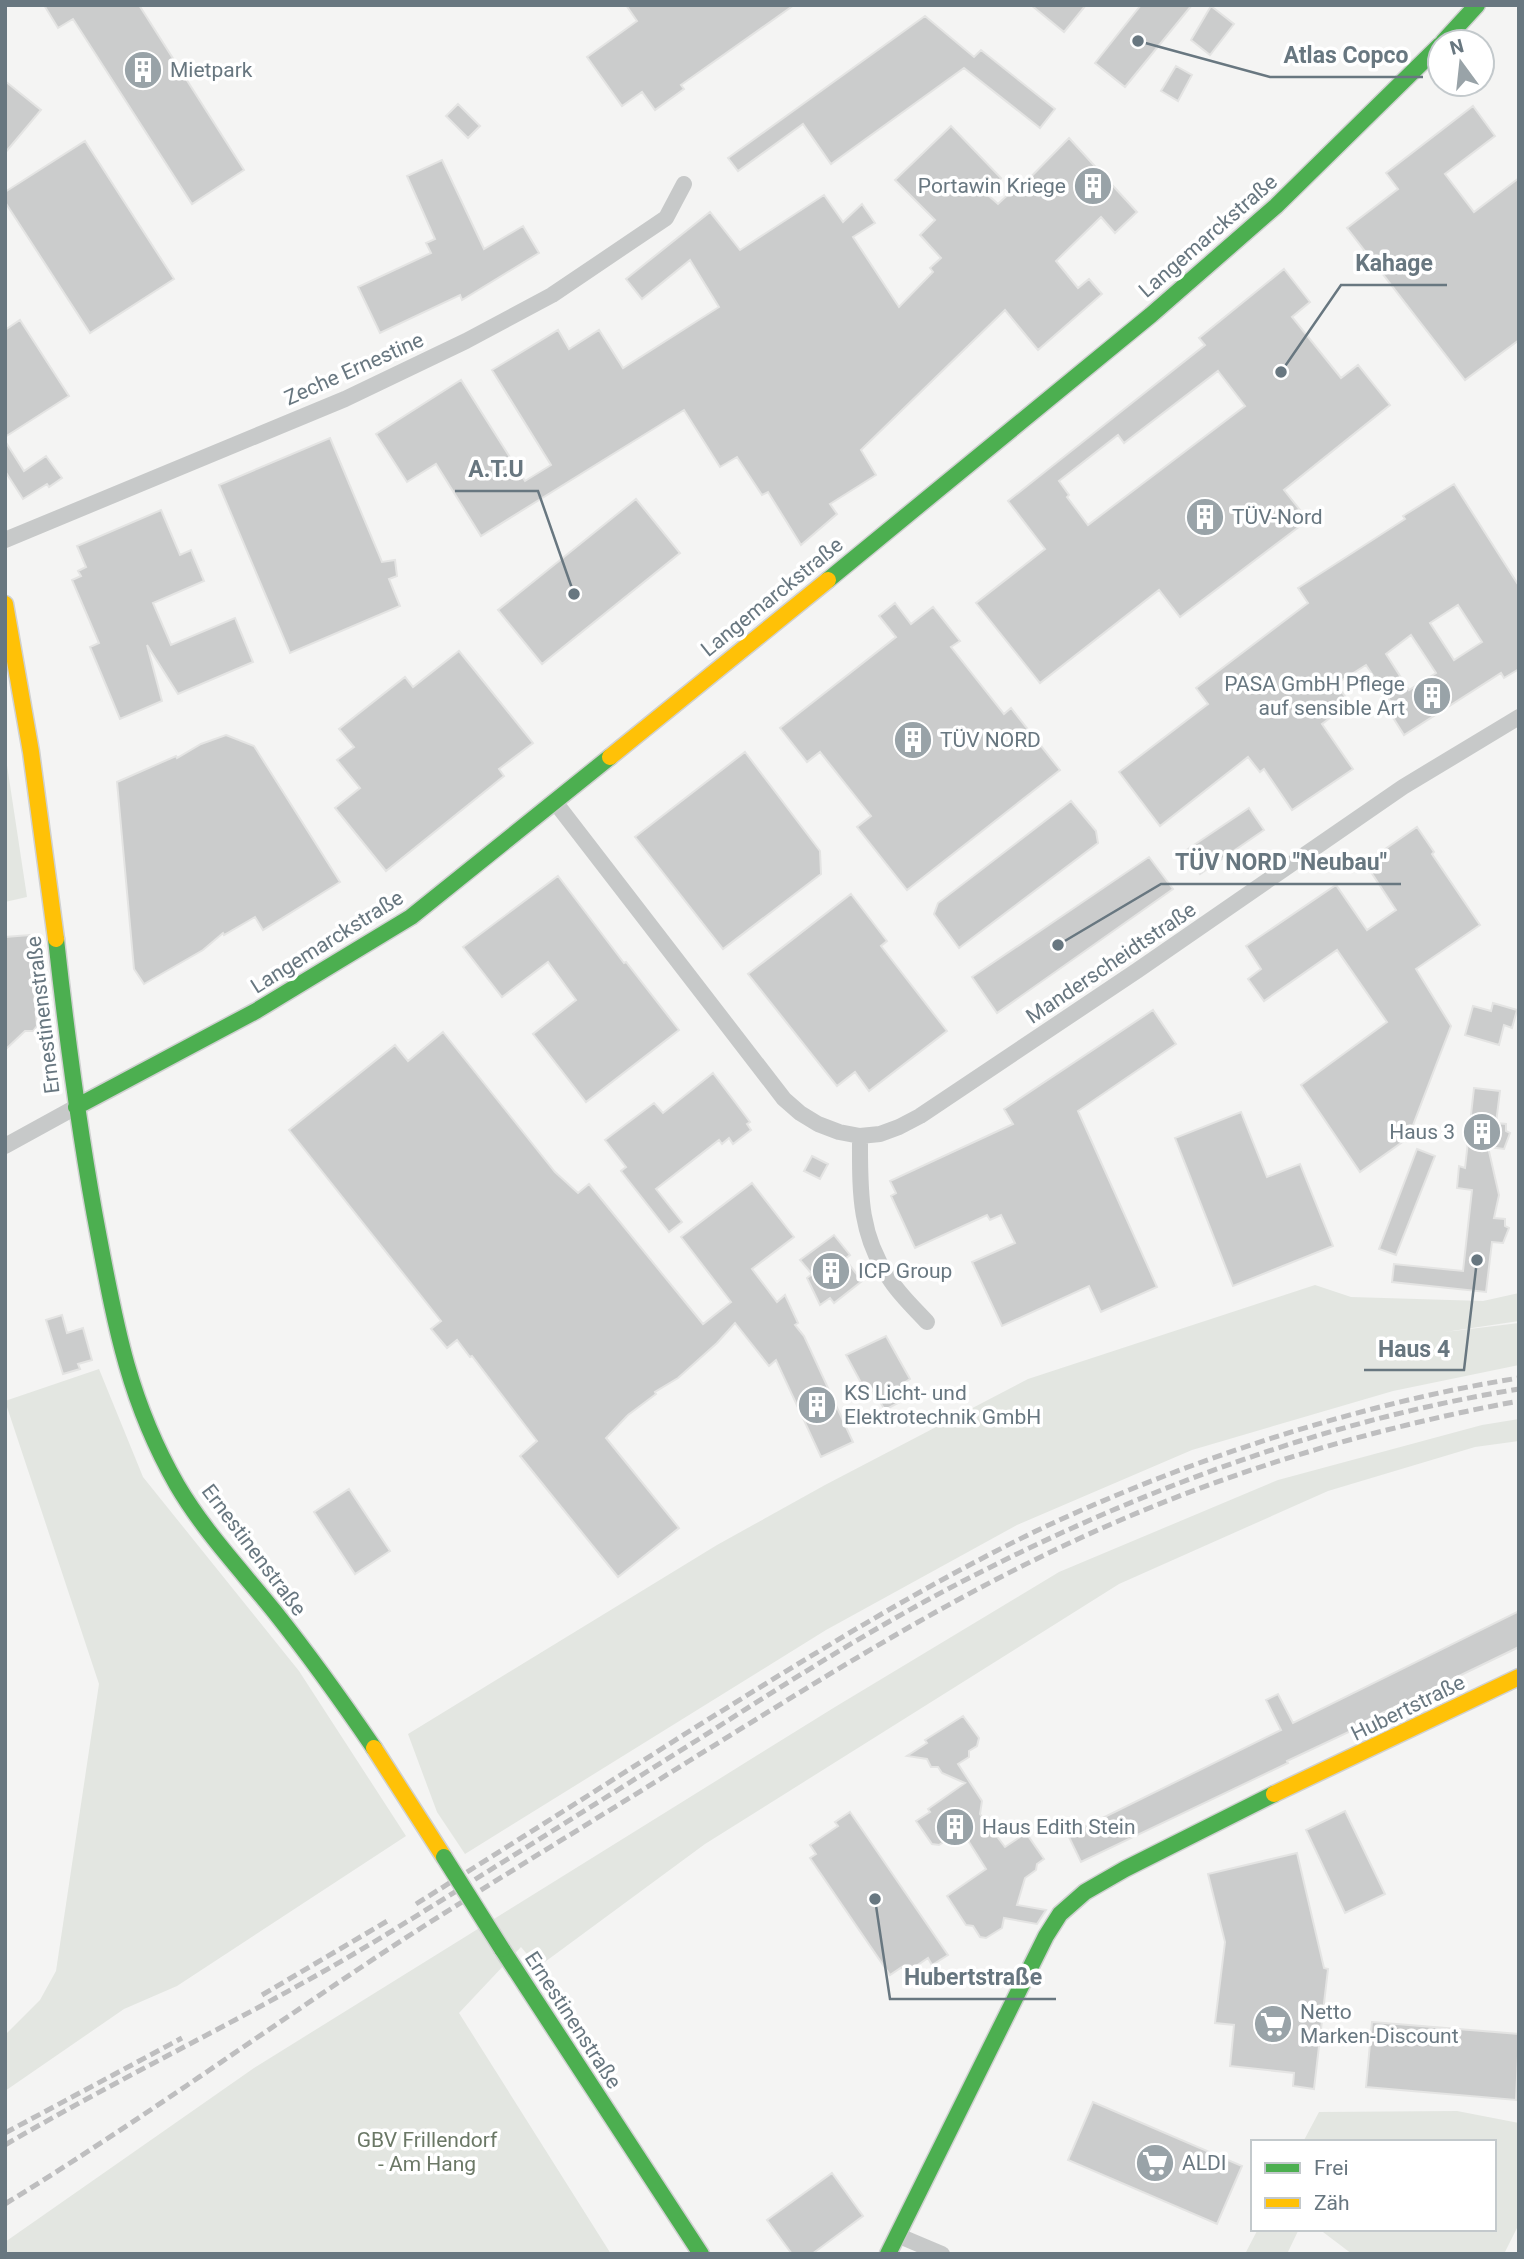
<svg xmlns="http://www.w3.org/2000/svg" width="1524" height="2259" font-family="Roboto,sans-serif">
<rect width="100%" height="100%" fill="#f4f4f3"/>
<path fill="#e3e6e1" d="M 5,752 L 27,897 L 5,902 Z
M 1315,1285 L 1351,1297 L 1483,1301 L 1519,1293 L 1519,1321 L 1445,1332 L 1519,1323 L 1519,1365 L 1393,1391 L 1192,1450 L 1017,1525 L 826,1630 L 465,1854 L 437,1812 L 408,1734 L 717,1545 L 825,1485 L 1028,1379 Z
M 99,1369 L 143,1477 L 299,1671 L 406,1836 L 177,1986 L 124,2009 L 5,2091 L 5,2035 L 40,2000 L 56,1971 L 99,1684 L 5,1401 Z
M 1519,1419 L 1519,1441 L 1475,1447 L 1328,1491 L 1119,1584 L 705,1844 L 538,1967 L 521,1947 L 459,2013 L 611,2254 L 5,2254 L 5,2242 L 254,2068 L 835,1707 L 1059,1572 L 1278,1480 L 1482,1425 Z
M 1457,2111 L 1519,2123 L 1519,2224 L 1504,2254 L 1352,2254 L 1319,2229 L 1494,2229 L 1494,2142 L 1303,2142 L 1319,2112 Z
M 1258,2229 L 1299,2229 L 1287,2254 L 1245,2254 Z"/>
<path fill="#cbcccc" stroke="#e4e4e3" stroke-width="2" fill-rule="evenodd" d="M 44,5 L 139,5 L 244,170 L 192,204 L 73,19 L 58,28 Z
M 626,5 L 794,5 L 681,85 L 684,89 L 655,110 L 642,92 L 622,106 L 587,57 L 637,21 Z
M 1031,5 L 1086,5 L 1064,32 Z
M 1141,5 L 1192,5 L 1125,87 L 1095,63 Z
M 1211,6 L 1234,24 L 1210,55 L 1191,40 Z
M 925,16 L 974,57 L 981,50 L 1055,109 L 1040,128 L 964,68 L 831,164 L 803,124 L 738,171 L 728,158 Z
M 1176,66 L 1192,75 L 1178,101 L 1161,91 Z
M 5,81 L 41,110 L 5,153 Z
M 458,104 L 480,126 L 468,138 L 446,116 Z
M 1473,106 L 1495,136 L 1445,174 L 1474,212 L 1519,178 L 1519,340 L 1465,380 L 1347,228 L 1398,189 L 1386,173 Z
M 951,126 L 1001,178 L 988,195 L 998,204 L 1013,190 L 1016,192 L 1069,138 L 1137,212 L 1115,233 L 1101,217 L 1056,261 L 1078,288 L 1089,279 L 1102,294 L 1038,350 L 1005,310 L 861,450 L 876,475 L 830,504 L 837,514 L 801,545 L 768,492 L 762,495 L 737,457 L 720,467 L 684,410 L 481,536 L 436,464 L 407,482 L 376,434 L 461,380 L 525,481 L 551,465 L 492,370 L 558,330 L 569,349 L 599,330 L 623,368 L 719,307 L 690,260 L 642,299 L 626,279 L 710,212 L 740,250 L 824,195 L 843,222 L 862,204 L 875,223 L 853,237 L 899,307 L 933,272 L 930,268 L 941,258 L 920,235 L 935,220 L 895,180 Z
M 85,141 L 174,279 L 90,333 L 5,202 L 5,192 Z
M 442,160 L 484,249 L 523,226 L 539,253 L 462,300 L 460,295 L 380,333 L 358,287 L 431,253 L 426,243 L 435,239 L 407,176 Z
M 1284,269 L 1310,302 L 1292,317 L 1341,378 L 1358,365 L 1390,405 L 1284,490 L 1308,520 L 1180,617 L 1159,590 L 1040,683 L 976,603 L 1045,549 L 1008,501 L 1205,345 L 1199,338 ZM 1218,371 L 1245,406 L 1088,525 L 1067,497 L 1069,495 L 1059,481 L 1118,435 L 1124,443 Z
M 20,320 L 69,396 L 5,437 L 5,330 Z
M 330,438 L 382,562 L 395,560 L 397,576 L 389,579 L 400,606 L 290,653 L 219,485 Z
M 5,441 L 24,471 L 46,456 L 62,478 L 49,487 L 47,484 L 23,499 L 5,471 Z
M 1454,484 L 1519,586 L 1519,669 L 1504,678 L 1501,673 L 1404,735 L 1385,705 L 1391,702 L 1366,665 L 1336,684 L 1350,703 L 1322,724 L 1353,769 L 1292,810 L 1264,769 L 1260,772 L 1248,757 L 1160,826 L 1119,772 L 1208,704 L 1196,688 L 1308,603 L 1298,588 L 1405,519 L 1403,516 ZM 1458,605 L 1482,642 L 1454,660 L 1430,623 ZM 1411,635 L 1436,673 L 1409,690 L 1386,654 Z
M 636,499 L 680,553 L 542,664 L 498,610 Z
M 161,510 L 180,555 L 191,550 L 204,581 L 153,603 L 171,645 L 235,618 L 253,662 L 178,694 L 147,645 L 162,701 L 120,719 L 90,647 L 99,643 L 72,580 L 81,576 L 78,571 L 86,567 L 77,546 Z
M 895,603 L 911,624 L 933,607 L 960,641 L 951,647 L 1004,714 L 1011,708 L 1060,770 L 907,890 L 857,827 L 871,816 L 820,752 L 807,762 L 780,728 L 896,637 L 879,616 Z
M 459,651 L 533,743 L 499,769 L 504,776 L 386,871 L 335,808 L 360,788 L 337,760 L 354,747 L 339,729 L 405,677 L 413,687 Z
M 226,735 L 254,746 L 340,882 L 263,930 L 255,917 L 224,935 L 223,933 L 203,950 L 144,984 L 134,969 L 117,782 L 176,756 L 177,758 L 201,744 Z
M 745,752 L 820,851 L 821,874 L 723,949 L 635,837 Z
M 1071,801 L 1096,831 L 1098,843 L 959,948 L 934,914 L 938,903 Z
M 1249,808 L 1264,830 L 1200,874 L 1185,851 Z
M 1417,827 L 1434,852 L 1432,854 L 1480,925 L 1416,969 L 1451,1026 L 1408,1138 L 1360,1172 L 1301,1085 L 1387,1022 L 1337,950 L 1264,1001 L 1248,979 L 1261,969 L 1246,946 L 1336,885 L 1367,930 L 1396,910 L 1365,863 Z
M 1149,857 L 1173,889 L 997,1013 L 972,977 Z
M 558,876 L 624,963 L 626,962 L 679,1030 L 586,1102 L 533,1034 L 576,1000 L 548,962 L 502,997 L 463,947 Z
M 851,894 L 887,941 L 881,946 L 947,1031 L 869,1091 L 855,1072 L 837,1086 L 748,974 Z
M 30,935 L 37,1026 L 33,1031 L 25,1031 L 5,1050 L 5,937 Z
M 1493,1003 L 1517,1010 L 1512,1028 L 1504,1025 L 1499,1045 L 1465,1035 L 1473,1006 L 1491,1011 Z
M 1153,1010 L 1176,1044 L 1078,1111 L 1157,1287 L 1101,1312 L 1089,1286 L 1002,1326 L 972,1262 L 1015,1243 L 1001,1215 L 990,1220 L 987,1215 L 915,1248 L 891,1196 L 896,1193 L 890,1181 L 1013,1124 L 1004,1109 Z
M 443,1032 L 555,1172 L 578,1193 L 589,1184 L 703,1324 L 731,1302 L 681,1237 L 752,1183 L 794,1237 L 752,1269 L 777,1302 L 785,1295 L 798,1323 L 795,1325 L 804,1336 L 853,1442 L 821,1457 L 776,1360 L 769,1366 L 735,1323 L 717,1343 L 678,1378 L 655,1392 L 656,1394 L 628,1415 L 606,1438 L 679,1528 L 618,1577 L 520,1456 L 537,1441 L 472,1356 L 470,1357 L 457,1340 L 447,1348 L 431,1329 L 441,1321 L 289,1130 L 395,1045 L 408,1061 Z
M 713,1073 L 750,1122 L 747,1124 L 751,1130 L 733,1144 L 729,1138 L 722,1144 L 719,1140 L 656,1189 L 682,1222 L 669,1232 L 621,1171 L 626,1167 L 605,1140 L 654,1103 L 663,1113 Z
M 1474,1088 L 1500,1091 L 1496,1123 L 1506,1124 L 1506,1131 L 1510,1133 L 1504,1149 L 1488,1147 L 1499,1195 L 1494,1218 L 1505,1219 L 1505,1226 L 1509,1228 L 1503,1243 L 1492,1242 L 1486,1292 L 1392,1282 L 1394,1264 L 1463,1271 L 1472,1190 L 1457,1188 L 1459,1166 L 1465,1168 Z
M 1241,1112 L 1267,1177 L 1300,1164 L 1333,1246 L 1233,1286 L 1175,1138 Z
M 1417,1149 L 1435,1156 L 1396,1255 L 1379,1249 Z
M 812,1156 L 828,1164 L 820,1179 L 804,1171 Z
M 834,1235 L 850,1255 L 845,1259 L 862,1281 L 834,1303 L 830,1298 L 820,1305 L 807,1278 L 812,1274 L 800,1260 Z
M 62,1315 L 67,1333 L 83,1328 L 92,1360 L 78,1364 L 80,1369 L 63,1374 L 46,1320 Z
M 886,1336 L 910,1379 L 902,1384 L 909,1397 L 885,1410 L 872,1389 L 866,1392 L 846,1355 Z
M 349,1489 L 390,1551 L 355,1574 L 314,1512 Z
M 1519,1611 L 1519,1647 L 1351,1728 L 1353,1730 L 1287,1761 L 1288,1763 L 1081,1862 L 1068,1835 L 1281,1730 L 1266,1700 L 1278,1694 L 1293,1723 Z
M 963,1716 L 979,1738 L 977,1746 L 969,1751 L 969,1757 L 958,1764 L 982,1801 L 980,1814 L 1005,1847 L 1026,1833 L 1044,1859 L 1037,1864 L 1036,1870 L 1025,1878 L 1017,1905 L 1046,1910 L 1037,1924 L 1004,1918 L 1002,1928 L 986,1938 L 980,1937 L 973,1926 L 966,1925 L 947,1896 L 986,1869 L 964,1834 L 951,1842 L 945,1841 L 939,1845 L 932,1844 L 916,1821 L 930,1812 L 928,1809 L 965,1783 L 942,1773 L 938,1767 L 931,1767 L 927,1759 L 907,1756 L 927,1743 L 925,1740 Z
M 1345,1811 L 1385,1894 L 1345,1913 L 1306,1830 Z
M 850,1812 L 948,1955 L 932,1965 L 928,1958 L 906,1973 L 902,1967 L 890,1975 L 810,1858 L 816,1854 L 810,1845 L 838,1826 L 835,1822 Z
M 1297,1853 L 1324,1968 L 1328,1969 L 1314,2089 L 1293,2086 L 1294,2073 L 1230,2066 L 1234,2025 L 1215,2023 L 1225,1942 L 1208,1874 Z
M 1372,2022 L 1519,2034 L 1516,2100 L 1366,2087 Z
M 1093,2102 L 1242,2166 L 1217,2224 L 1068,2160 Z
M 832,2173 L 863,2216 L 812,2254 L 792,2254 L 767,2220 Z"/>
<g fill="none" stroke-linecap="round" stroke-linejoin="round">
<g stroke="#d0d1d1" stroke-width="19">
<path id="fast" d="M 1443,42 L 1477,5
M 828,580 L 1151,315 L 1276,206 L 1440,45
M 56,939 C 67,1039 80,1139 99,1238 C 116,1329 130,1403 177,1485 C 204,1531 240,1569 274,1611 C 309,1655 342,1701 374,1748
M 76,1107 L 256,1011 L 411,917 L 610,757
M 502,1949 L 701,2254
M 888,2254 L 1046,1936 L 1060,1914 L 1085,1892 L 1125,1869 L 1274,1794"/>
</g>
<g stroke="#d0d1d1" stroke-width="19">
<path id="slow" d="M 5,604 L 31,752 L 56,939
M 610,757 L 828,580
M 374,1748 L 444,1857
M 1274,1794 L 1519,1677"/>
</g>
<path stroke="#c7c9c9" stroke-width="16" d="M 5,540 L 345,399 L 466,341 L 552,295 L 666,218 L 684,184
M 555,802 L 784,1099 L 800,1113 L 818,1124 L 839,1132 L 860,1136 L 880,1134 L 899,1127 L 920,1116 L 1138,970 L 1403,787 L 1519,717
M 860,1136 C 860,1189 858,1235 891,1281 C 901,1296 915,1309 927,1322
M 5,1146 L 76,1107
M 897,2235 L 942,2254"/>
<use href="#fast" stroke="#4caf50" stroke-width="16"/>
<use href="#slow" stroke="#ffc107" stroke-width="16"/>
<path stroke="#bebebf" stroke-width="5" stroke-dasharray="10 5" stroke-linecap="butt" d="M 416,1904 C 507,1847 597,1790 688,1732 C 802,1661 915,1590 1036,1531 C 1181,1462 1360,1403 1519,1378
M 262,1995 L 389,1920
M 5,2133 L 182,2038
M 5,2145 C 131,2071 263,2010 387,1934 C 491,1870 595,1804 699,1739 C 788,1682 877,1625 971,1577 C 1142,1489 1328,1420 1519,1389
M 5,2204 C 148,2116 283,2017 424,1926 C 512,1870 601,1816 689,1761 C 810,1686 929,1610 1057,1549 C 1202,1479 1361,1430 1519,1401"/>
<g stroke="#d0d1d1" stroke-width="19" stroke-linecap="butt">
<path id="fast-bridge" d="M 444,1857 L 502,1949"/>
</g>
<use href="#fast-bridge" stroke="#4caf50" stroke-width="16"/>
</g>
<defs>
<g id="building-disc" transform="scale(2.0125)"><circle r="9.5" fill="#99a3a8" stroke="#fff"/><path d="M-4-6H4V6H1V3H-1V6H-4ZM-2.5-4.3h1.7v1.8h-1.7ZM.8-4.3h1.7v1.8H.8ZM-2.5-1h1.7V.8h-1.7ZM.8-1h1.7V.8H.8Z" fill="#fff"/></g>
<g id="supermarket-disc" transform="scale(2.0125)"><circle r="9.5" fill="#99a3a8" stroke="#fff"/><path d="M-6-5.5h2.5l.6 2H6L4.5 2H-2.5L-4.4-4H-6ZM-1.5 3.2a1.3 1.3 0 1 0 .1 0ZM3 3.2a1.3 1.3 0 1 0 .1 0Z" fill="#fff"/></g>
</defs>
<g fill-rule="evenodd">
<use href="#building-disc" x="143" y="70"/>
<use href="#building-disc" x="1093" y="186"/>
<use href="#building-disc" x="1205" y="517"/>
<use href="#building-disc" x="1432" y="696"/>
<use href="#building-disc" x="913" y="740"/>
<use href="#building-disc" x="1482" y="1132"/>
<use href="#building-disc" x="831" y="1271"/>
<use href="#building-disc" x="817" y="1405"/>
<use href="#building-disc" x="955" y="1827"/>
<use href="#supermarket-disc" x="1273" y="2024"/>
<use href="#supermarket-disc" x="1155" y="2163"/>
</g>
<g text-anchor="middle" stroke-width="7" stroke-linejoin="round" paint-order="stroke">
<g font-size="21" fill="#687780" stroke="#fff" text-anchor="start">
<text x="170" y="77">Mietpark</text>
<text x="1066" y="193" text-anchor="end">Portawin Kriege</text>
<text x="1232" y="524">TÜV-Nord</text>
<text x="1405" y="691" text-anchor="end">PASA GmbH Pflege<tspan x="1405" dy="24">auf sensible Art</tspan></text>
<text x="940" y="747">TÜV NORD</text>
<text x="1455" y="1139" text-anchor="end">Haus 3</text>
<text x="858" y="1278">ICP Group</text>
<text x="844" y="1400">KS Licht- und<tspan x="844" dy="24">Elektrotechnik GmbH</tspan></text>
<text x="982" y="1834">Haus Edith Stein</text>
<text x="1300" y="2019">Netto<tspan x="1300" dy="24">Marken-Discount</tspan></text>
<text x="1182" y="2170">ALDI</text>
</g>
<g font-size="21" fill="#687780" stroke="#fff">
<text transform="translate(1208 236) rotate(-41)" y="7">Langemarckstraße</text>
<text transform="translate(354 369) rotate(-24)" y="7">Zeche Ernestine</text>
<text transform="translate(772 597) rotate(-39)" y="7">Langemarckstraße</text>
<text transform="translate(327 942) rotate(-32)" y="7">Langemarckstraße</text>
<text transform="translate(1111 963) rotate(-34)" y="7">Manderscheidtstraße</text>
<text transform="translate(43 1015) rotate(-97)" y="7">Ernestinenstraße</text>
<text transform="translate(254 1550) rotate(53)" y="7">Ernestinenstraße</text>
<text transform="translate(1408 1708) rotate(-26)" y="7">Hubertstraße</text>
<text transform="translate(573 2020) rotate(57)" y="7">Ernestinenstraße</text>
</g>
<g font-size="21" fill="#6b7866" stroke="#fff">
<text x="427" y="2147">GBV Frillendorf<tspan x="427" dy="24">- Am Hang</tspan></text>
</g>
</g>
<path fill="none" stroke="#687780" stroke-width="2.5" d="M1138 41L1270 77H1423M1281 372L1341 285H1447M574 594L538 491H455M1058 945L1161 884H1401M1477 1260L1464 1370H1364M875 1899L890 1999H1056"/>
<g fill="#687780" stroke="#fff" stroke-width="2.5">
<circle cx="1138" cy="41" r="7"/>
<circle cx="1281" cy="372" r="7"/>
<circle cx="574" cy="594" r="7"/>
<circle cx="1058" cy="945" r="7"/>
<circle cx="1477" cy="1260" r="7"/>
<circle cx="875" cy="1899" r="7"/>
</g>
<g font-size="23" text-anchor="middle" font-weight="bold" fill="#687780" stroke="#fff" stroke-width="7" stroke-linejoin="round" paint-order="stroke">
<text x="1346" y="63">Atlas Copco</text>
<text x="1394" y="271">Kahage</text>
<text x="496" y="477">A.T.U</text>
<text x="1281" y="870">TÜV NORD "Neubau"</text>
<text x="1414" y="1357">Haus 4</text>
<text x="973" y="1985">Hubertstraße</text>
</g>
<rect width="1524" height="2259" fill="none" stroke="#687780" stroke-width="14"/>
<rect x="1251" y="2140" width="245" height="91" fill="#ffffff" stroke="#c3c9cc" stroke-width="2"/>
<rect x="1265" y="2163" width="35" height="10" fill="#4caf50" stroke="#c3c9cc" stroke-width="2"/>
<text x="1314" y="2175" font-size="21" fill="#687780">Frei</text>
<rect x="1265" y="2198" width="35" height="10" fill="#ffc107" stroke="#c3c9cc" stroke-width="2"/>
<text x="1314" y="2210" font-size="21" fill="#687780">Zäh</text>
<g transform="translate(1461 63) rotate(345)"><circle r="33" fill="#ffffff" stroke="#c3c9cc" stroke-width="2"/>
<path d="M0-5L12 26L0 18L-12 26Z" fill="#99a3a8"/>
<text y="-10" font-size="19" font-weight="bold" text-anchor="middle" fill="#687780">N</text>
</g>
</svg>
